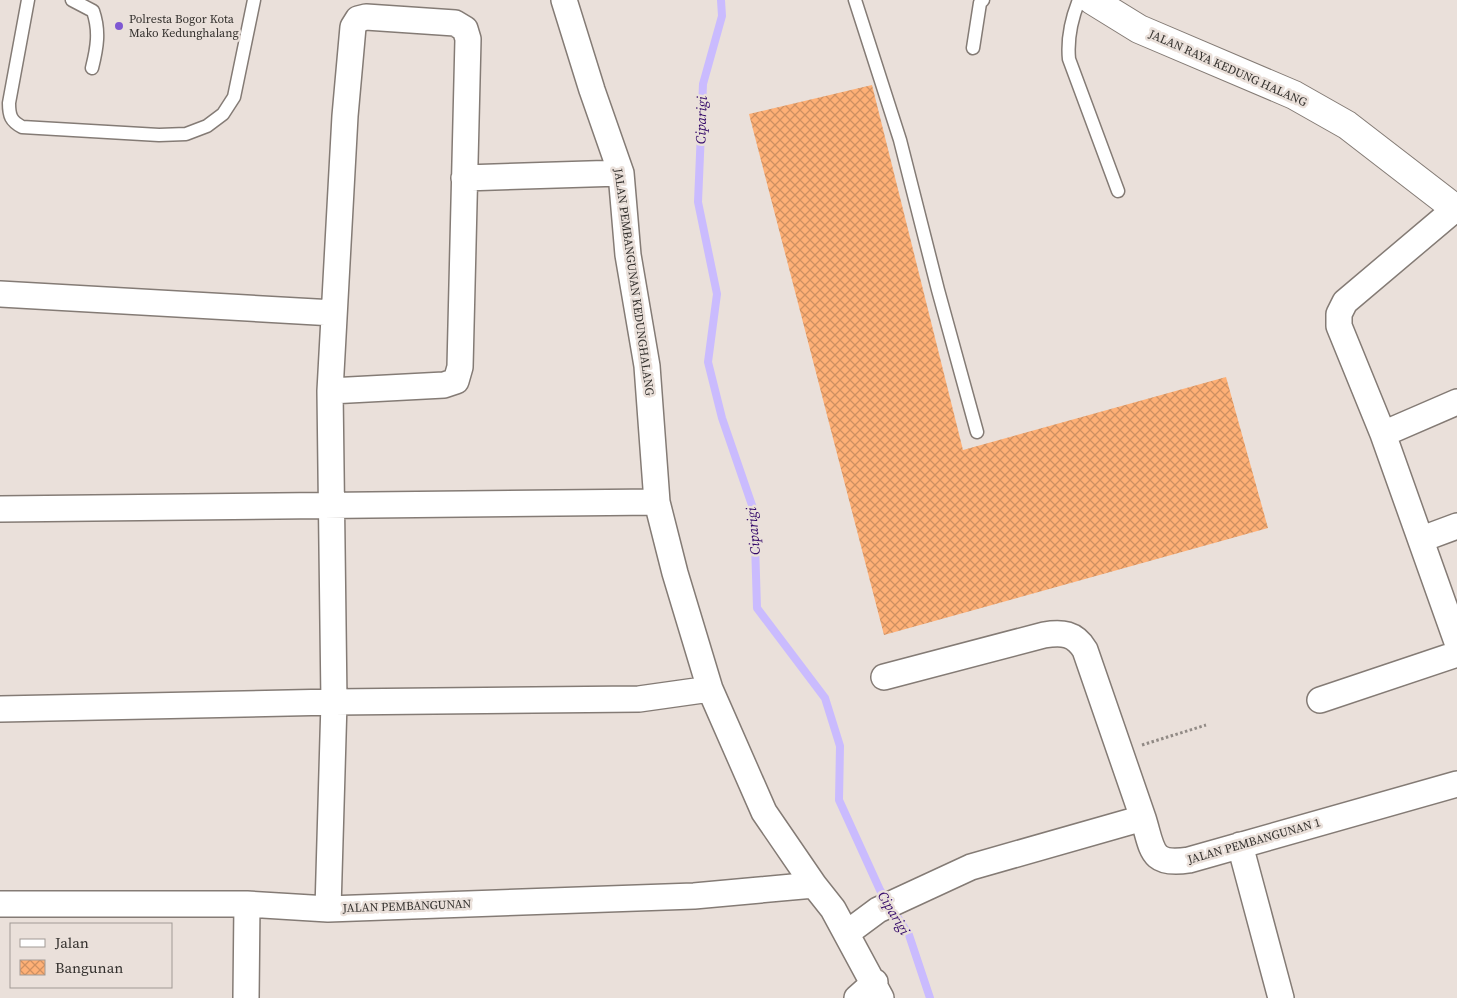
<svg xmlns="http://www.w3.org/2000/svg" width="1457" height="998" font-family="'Source Serif 4',serif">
<defs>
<pattern id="building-cross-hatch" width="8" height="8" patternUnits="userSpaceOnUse" patternTransform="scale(1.25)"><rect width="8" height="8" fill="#feb076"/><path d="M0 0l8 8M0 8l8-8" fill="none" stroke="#ce9061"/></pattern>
</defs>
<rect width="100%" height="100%" fill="#eae0da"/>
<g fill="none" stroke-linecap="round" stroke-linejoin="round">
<path stroke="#cabbfe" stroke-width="8" d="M 721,0 L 722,16 L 703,84 L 698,202 L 717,294 L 708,362 L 722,418 L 754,511 L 757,608 L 825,698 L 840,746 L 839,800 L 880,890 L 909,935 L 930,998"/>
</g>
<path fill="url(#building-cross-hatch)" d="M 872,85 L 963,450 L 1226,377 L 1268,528 L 884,635 L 749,114 Z"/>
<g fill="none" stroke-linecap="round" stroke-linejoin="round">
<g stroke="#847b75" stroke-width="15">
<path id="service" d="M 28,0 L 9,103 C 9,116 11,121 22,127 L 159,135 L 186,134 L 207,126 L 223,114 L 234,97 L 254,0
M 72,0 L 93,11 C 100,31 97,48 92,68
M 855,0 L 900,140 L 938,290 L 977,432
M 1079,0 C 1071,20 1067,38 1069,59 L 1118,191
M 973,48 L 980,3 L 983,0"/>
</g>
<g stroke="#847b75" stroke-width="28">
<path id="minor" d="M 564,0 L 592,90 L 621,173 L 628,255 L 647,366 L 657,502 L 675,573 L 710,689 L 764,812 L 814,885 L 833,909 L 881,998
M 464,178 L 621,173
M 1455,209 L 1345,302 L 1339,314 L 1339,326 L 1383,434 L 1457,642
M 0,294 L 334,313
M 1383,434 L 1457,402
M 0,509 L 657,502
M 1422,539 L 1457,526
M 884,677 L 1044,635 C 1062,632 1075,633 1085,650 L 1143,818
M 1320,700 L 1457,654
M 0,709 L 334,702 L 639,699 L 710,689
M 1240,845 L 1281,998
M 0,904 L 247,904 L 328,909 L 694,896 L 814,885
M 328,909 L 334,702 L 330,391 L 345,116 L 353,27 L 358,19 L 366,17 L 455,23 L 465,29 L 468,39 L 460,367 L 456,381 L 444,385 L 330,391
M 847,933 L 878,910 L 971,867 L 1143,818 C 1153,850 1150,866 1189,860 L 1457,784
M 246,998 L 247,904
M 857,998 L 875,982"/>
</g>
<g stroke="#847b75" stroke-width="30">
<path id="secondary" d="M 1092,0 L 1139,29 L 1294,95 L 1347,125 L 1457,210"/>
</g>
<path stroke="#918a85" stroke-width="3" stroke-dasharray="2.5 2.5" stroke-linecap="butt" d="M 1142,745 L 1206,725"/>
<use href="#service" stroke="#fff" stroke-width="12"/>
<use href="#minor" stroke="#fff" stroke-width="25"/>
<use href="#secondary" stroke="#fff" stroke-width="28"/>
</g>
<circle fill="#7f58d2" stroke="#eae0da" stroke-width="2" cx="119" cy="26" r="5"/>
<g text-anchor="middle" stroke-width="5" stroke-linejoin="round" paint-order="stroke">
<g font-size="12" fill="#33302d" stroke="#eae0da" text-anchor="start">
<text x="129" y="23">Polresta Bogor Kota<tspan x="129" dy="14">Mako Kedunghalang</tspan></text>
</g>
<g font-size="12" fill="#33302d" stroke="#eae0da">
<text transform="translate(1228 68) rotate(24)" y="4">JALAN RAYA KEDUNG HALANG</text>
<text transform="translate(634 282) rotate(82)" y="4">JALAN PEMBANGUNAN KEDUNGHALANG</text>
<text transform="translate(1254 841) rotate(-16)" y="4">JALAN PEMBANGUNAN 1</text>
<text transform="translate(407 906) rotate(-2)" y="4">JALAN PEMBANGUNAN</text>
</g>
<g font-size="14" font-style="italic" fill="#330869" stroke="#eae0da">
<text transform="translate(701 120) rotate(-88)" y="5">Ciparigi</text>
<text transform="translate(753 531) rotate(-95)" y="5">Ciparigi</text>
<text transform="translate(894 913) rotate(59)" y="5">Ciparigi</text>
</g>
</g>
<rect x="10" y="923" width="162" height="65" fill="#eae0da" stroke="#a19a95"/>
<rect x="20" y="939" width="25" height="8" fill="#ffffff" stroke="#a19a95"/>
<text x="55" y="948" font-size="15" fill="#33302d">Jalan</text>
<rect x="20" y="960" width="25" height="15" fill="url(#building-cross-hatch)" stroke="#a19a95"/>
<text x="55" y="973" font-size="15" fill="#33302d">Bangunan</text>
</svg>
